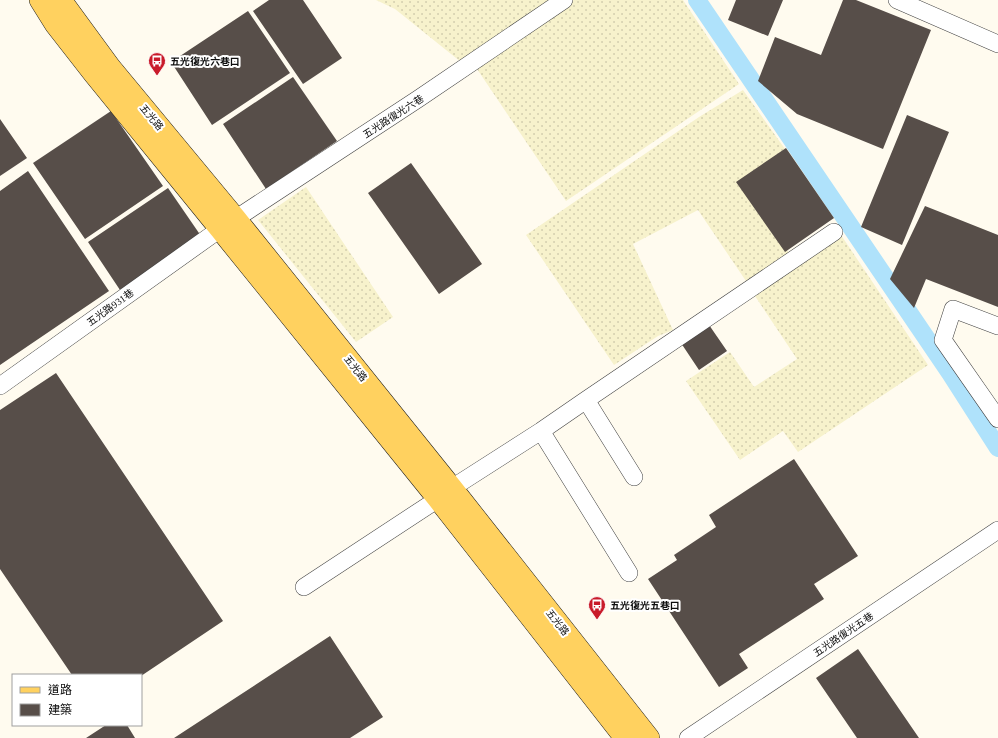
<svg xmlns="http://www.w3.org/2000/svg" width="998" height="738" font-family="'Times New Roman','Noto Sans TC',serif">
<defs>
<pattern id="farmland-dots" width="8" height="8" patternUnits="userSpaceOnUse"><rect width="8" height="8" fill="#f7f2cc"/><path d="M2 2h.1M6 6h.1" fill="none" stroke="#d3ceae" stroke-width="1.8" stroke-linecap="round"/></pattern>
</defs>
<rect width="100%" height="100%" fill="#fffbef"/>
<path fill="url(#farmland-dots)" d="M 376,0 L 552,0 L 461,62 L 395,9 Z
M 573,0 L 683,0 L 739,84 L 566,201 L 475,66 Z
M 743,90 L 785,149 L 740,180 L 789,253 L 746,281 L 698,210 L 633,244 L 673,330 L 658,336 L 614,365 L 526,235 L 699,117 Z
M 306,187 L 393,317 L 356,342 L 258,220 Z
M 841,235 L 928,365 L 798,452 L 783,431 L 740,460 L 686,381 L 730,352 L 754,387 L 797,359 L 753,293 Z"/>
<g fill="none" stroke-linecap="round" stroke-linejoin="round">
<path stroke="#afe2fb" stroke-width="18" d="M 697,0 L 950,373 L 998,448"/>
</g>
<path fill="#574e49" d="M 269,0 L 303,0 L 342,58 L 303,84 L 253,11 Z
M 736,0 L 783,0 L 768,36 L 728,20 Z
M 843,0 L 856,0 L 931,30 L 883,149 L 797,114 L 758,81 L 775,37 L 821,55 Z
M 248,11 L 290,73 L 212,125 L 171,62 Z
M 293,77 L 337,141 L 266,189 L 223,124 Z
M 111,111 L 163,186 L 85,239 L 33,163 Z
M 907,115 L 949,132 L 902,245 L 861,227 Z
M 0,119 L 27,158 L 0,176 Z
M 786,148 L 834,218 L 785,252 L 736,182 Z
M 411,163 L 482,264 L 439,294 L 368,193 Z
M 28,171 L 109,291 L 0,365 L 0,191 Z
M 168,188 L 201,236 L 120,290 L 88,242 Z
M 925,206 L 998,235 L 998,307 L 926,279 L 914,308 L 890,279 Z
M 707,322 L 727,351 L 699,370 L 679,340 Z
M 56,373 L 223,621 L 141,676 L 141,675 L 72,675 L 0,569 L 0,410 Z
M 794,459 L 858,556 L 814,584 L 824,599 L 739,654 L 748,668 L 719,687 L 648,579 L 677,560 L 674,555 L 716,527 L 709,515 Z
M 330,636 L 383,717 L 350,738 L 174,738 Z
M 858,649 L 919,738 L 857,738 L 816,678 Z
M 106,725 L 127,725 L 135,738 L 86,738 Z"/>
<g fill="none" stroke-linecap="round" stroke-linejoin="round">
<g stroke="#414141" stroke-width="18">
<path id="minor" d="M 897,0 L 998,44
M 998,326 L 953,309 L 943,340 L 998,419
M 0,386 L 220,229 L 418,99 L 564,0
M 586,400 L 634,477
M 541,431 L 629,573
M 304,587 L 438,499 L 452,488 L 541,431 L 586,400 L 834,232
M 688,738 L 998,530"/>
</g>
<g stroke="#1f1f1f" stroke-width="22">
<path id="major" d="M 40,0 L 55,24 L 94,74 L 220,229 L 438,499 L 625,738
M 61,0 L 110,67 L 236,219 L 452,488 L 649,738"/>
</g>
<use href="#minor" stroke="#fff" stroke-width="17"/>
<use href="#major" stroke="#ffd15f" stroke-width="21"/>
</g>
<defs>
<g id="bus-pin" transform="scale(0.9)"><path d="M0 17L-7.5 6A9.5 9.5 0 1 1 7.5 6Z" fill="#c91b2a" stroke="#fff"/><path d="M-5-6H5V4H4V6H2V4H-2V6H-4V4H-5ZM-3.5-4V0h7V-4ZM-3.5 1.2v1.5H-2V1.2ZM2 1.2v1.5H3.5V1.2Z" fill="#fff"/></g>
</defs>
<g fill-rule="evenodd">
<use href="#bus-pin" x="157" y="61"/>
<use href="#bus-pin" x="597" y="605"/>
</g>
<g text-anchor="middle" stroke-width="4" stroke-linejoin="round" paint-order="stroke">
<g font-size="10" font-weight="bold" fill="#0e0e0e" stroke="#fff" text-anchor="start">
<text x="170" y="65">五光復光六巷口</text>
<text x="610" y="609">五光復光五巷口</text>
</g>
<g font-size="10" fill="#0e0e0e" stroke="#fff">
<text transform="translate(393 116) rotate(-33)" y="4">五光路復光六巷</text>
<text transform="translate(152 117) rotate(50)" y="4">五光路</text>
<text transform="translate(110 307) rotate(-36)" y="4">五光路931巷</text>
<text transform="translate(356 368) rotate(51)" y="4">五光路</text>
<text transform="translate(558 622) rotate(52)" y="4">五光路</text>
<text transform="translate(843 634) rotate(-34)" y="4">五光路復光五巷</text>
</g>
</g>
<rect x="12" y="674" width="130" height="52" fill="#ffffff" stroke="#9f9f9f"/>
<rect x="20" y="687" width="20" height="6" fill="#ffd15f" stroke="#9f9f9f"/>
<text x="48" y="694" font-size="12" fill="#0e0e0e">道路</text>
<rect x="20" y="704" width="20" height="12" fill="#574e49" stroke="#9f9f9f"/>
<text x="48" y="714" font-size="12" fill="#0e0e0e">建築</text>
</svg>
